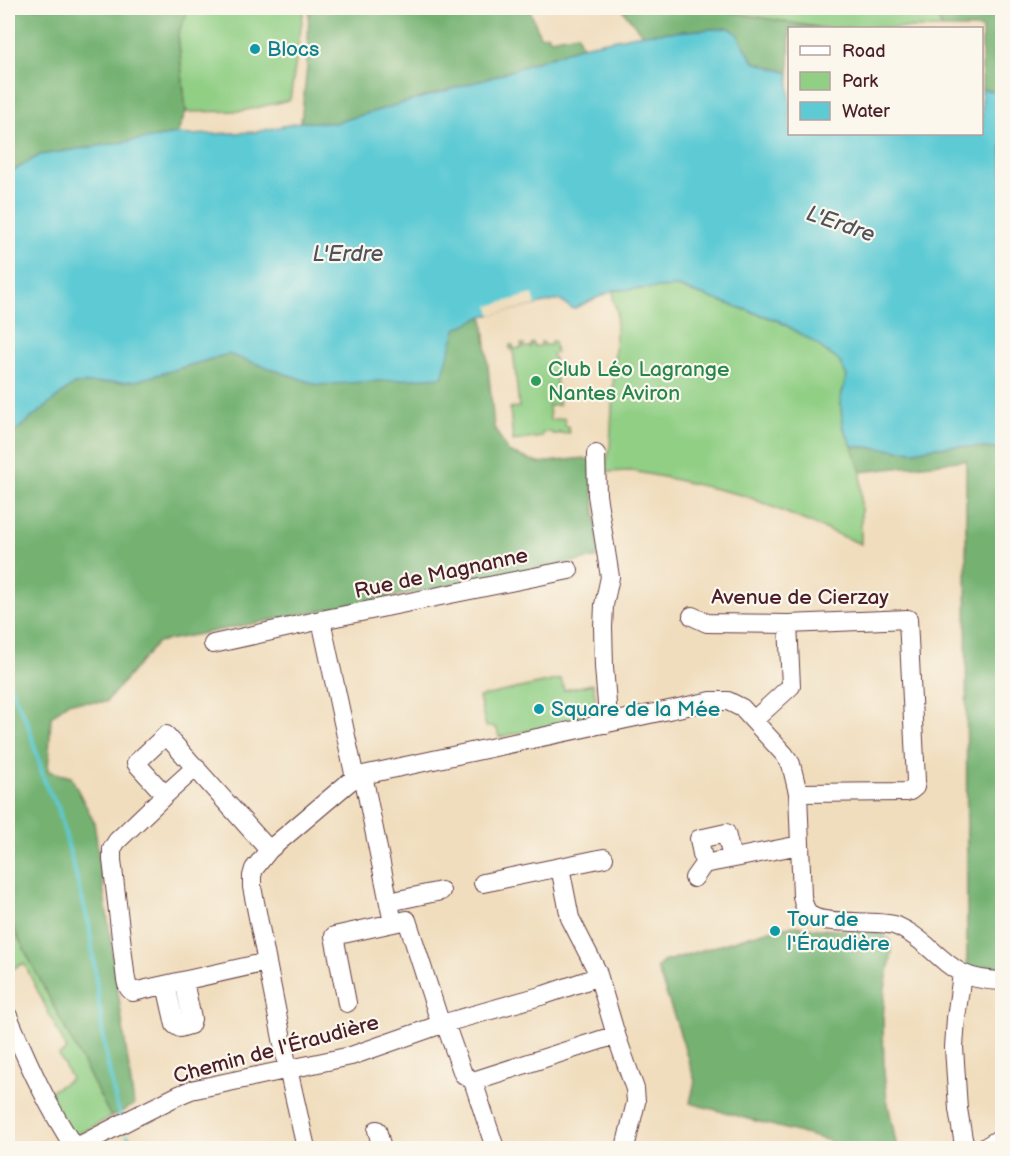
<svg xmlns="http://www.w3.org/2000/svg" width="1010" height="1156" font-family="'Balsamiq Sans',sans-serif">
<rect width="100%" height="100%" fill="#fbf7ec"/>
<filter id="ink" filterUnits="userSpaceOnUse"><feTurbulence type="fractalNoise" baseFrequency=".0167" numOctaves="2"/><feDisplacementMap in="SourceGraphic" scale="12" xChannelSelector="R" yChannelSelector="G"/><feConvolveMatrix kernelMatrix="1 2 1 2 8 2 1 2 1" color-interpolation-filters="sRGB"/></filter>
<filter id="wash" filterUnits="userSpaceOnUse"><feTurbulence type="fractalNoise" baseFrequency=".008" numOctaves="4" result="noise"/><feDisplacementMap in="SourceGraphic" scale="24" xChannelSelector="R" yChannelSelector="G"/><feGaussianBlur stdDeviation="1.35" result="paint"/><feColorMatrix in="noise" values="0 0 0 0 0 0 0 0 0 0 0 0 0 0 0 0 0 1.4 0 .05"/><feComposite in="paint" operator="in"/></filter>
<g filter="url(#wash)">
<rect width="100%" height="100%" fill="#f0ddbd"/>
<path fill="#91cf85" stroke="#6e7758" stroke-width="1.5" d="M 189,8 L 304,8 L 290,100 L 242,111 L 186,112 L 178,34 Z
M 717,8 L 935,8 L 942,28 L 821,28 L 718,10 Z
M 678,287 L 779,321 L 811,340 L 839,361 L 847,376 L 841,397 L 842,424 L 852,446 L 861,472 L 861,544 L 746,496 L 668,478 L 632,471 L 604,472 L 610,447 L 616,329 L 617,311 L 613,299 L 614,290 Z
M 551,341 L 554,341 L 556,353 L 552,354 L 552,355 L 554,358 L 559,405 L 549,406 L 550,420 L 565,418 L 565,426 L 568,426 L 569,433 L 561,434 L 561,432 L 559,432 L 559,434 L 552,434 L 551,432 L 542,433 L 542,437 L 513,441 L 510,408 L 519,407 L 513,349 L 510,349 L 510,345 L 513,345 L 514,349 L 522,348 L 521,344 L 524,344 L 524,347 L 531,347 L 531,344 L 533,343 L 534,346 L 541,346 L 541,342 L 543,342 L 544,345 L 551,345 Z
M 561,679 L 564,690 L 593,684 C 595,696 599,707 591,717 L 499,737 L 497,729 L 492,726 L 486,727 L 479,697 Z
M 8,918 L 111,1117 L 64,1142 L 39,1098 L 71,1079 L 59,1055 L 67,1050 L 24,963 L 8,971 Z"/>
<path fill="#74b272" stroke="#5f684e" stroke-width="1.5" d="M 8,8 L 189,8 L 178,34 L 186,112 L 177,134 L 40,155 L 8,174 Z
M 309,8 L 529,8 L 540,36 L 548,35 L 550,39 L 577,34 L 582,46 L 493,77 L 335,123 L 301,122 L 307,67 Z
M 621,8 L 717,8 L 718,10 L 821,28 L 790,28 L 789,73 L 753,62 L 737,34 L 730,28 L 642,34 Z
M 935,8 L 1002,8 L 1002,93 L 982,89 L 982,28 L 942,28 Z
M 483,316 L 494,427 L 508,452 L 539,463 L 584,458 L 591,461 L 599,557 L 158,642 L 106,702 L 68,702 L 51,717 L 48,771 L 71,777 L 94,822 L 134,1105 L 111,1117 L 8,918 L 8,445 L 10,443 L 13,433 L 74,384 L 136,381 L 228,354 L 318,385 Z
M 852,446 L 914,451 L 936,447 L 959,446 L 1002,449 L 1002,967 L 967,967 L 966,460 L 861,472 Z
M 797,926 L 817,929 L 878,932 L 890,940 L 892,952 L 885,988 L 883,1020 L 884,1073 L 887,1099 L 897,1148 L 832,1148 L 830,1141 L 690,1103 L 695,1081 L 677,1024 L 657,968 L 663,962 L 780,927 Z"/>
<path fill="#5dcad4" stroke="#547480" stroke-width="1.5" d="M 730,28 L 737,34 L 754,62 L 789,73 L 790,134 L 982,134 L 982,89 L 1002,93 L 1002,449 L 959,446 L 936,447 L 914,451 L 852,446 L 842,424 L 841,397 L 847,376 L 839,361 L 811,340 L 779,321 L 678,287 L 614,290 L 573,309 L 559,300 L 483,316 L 456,329 L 442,377 L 318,385 L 228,354 L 136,381 L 74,384 L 13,433 L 10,443 L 8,445 L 8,174 L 40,155 L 177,134 L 190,135 L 256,132 L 301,122 L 335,123 L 493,77 L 582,46 L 642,34 Z"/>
<path fill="#f0ddbd" d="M 533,294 L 536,305 L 491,315 L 489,306 Z"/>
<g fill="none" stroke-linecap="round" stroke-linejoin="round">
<path stroke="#5dcad4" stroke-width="4" d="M 8,682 L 28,724 L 46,786 L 58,807 L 89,925 L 105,1050 L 116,1103 L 121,1118
M 128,1136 L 134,1148"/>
</g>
</g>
<g filter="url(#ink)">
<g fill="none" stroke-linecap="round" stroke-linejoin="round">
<g stroke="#633c41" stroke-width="20">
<path id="minor" d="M 596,454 L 597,495 L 610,577 L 604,605 L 603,627 L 604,667 L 607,704 L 607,724
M 692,616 L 707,623 L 788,624 L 908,619 L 916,781 L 915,787 L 910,791 L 906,792 L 798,793
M 321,620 L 355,778
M 213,644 L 321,620 L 569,570
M 754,720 L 791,686 L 788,624
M 196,767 L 165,795 L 136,763 L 166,735 L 269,850
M 363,775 L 393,923
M 165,795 L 117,841 L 112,849 L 112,860 L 125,972 C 126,980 126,988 133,992 L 267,962
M 704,864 L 699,839 L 726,833 L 732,858
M 560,867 L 570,918 L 597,971 L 616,1035 L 635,1089 L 636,1102 L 625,1148
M 694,878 L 704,864 L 800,845
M 483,883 L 604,858
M 389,902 L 441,891
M 962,974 L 956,1018 L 954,1047 L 958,1109 L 963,1139 L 966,1148
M 166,985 L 175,1025 L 180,1028 L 190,1025 L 192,1019 L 184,981
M 347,1003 L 334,936 L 407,920 L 441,1025
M 8,1016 C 28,1063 47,1106 75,1148
M 445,1023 L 463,1074 L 473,1081 L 495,1148
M 473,1081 L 616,1035
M 377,1130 L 382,1148
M 75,1148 L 133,1118 L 179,1095 L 191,1090 L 351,1056 L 445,1023 L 544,995 L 597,977
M 306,1148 L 288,1069 L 252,887 L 252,876 L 254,869 L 269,850 L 348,783 L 355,778 L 363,775 L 711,701 L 728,701 L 742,708 L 784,754 L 791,764 L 798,793 L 802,896 C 803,904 805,911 812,916 C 825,925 874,920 894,925 C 906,929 916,937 926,945 C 954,970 963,980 1002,981
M 984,1148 L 1002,1137"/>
</g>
<use href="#minor" stroke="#fff" stroke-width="18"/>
</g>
</g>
<g fill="#0f9aa8" stroke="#fbf7ec" stroke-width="2">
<circle cx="255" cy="49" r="6"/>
<circle cx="539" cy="709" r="6"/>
<circle cx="775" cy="931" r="6"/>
</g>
<circle fill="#2e9e5b" stroke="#fbf7ec" stroke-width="2" cx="536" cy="381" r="6"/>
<g text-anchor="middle" stroke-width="4.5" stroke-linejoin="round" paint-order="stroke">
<g font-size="21" fill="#0d838f" stroke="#fbf7ec" text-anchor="start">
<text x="267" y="56">Blocs</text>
<text x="551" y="716">Square de la Mée</text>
<text x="787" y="926">Tour de<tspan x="787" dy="24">l'Éraudière</tspan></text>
</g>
<g font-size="21" fill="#27864d" stroke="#fbf7ec" text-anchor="start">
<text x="548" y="376">Club Léo Lagrange<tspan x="548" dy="24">Nantes Aviron</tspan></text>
</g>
<g font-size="21" fill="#4a1f2b" stroke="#fbf7ec">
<text transform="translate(441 573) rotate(-12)" y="7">Rue de Magnanne</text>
<text x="800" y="604">Avenue de Cierzay</text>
<text transform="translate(276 1049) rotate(-15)" y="7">Chemin de l'Éraudière</text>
</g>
<g font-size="22" font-style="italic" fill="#50525e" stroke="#fbf7ec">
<text transform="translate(841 223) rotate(19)" y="8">L'Erdre</text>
<text x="348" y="261">L'Erdre</text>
</g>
</g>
<rect width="1010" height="1156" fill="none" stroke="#fbf7ec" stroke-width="30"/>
<rect x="788" y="27" width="195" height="108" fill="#fbf7ec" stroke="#b4a19f" stroke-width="1.5"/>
<rect x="800" y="46" width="30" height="9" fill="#ffffff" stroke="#b4a19f" stroke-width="1.5"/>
<text x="842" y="57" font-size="18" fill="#4a1f2b">Road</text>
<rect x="800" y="72" width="30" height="18" fill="#91cf85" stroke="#b4a19f" stroke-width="1.5"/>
<text x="842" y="87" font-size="18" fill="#4a1f2b">Park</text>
<rect x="800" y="102" width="30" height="18" fill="#5dcad4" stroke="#b4a19f" stroke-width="1.5"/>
<text x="842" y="117" font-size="18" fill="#4a1f2b">Water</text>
</svg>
